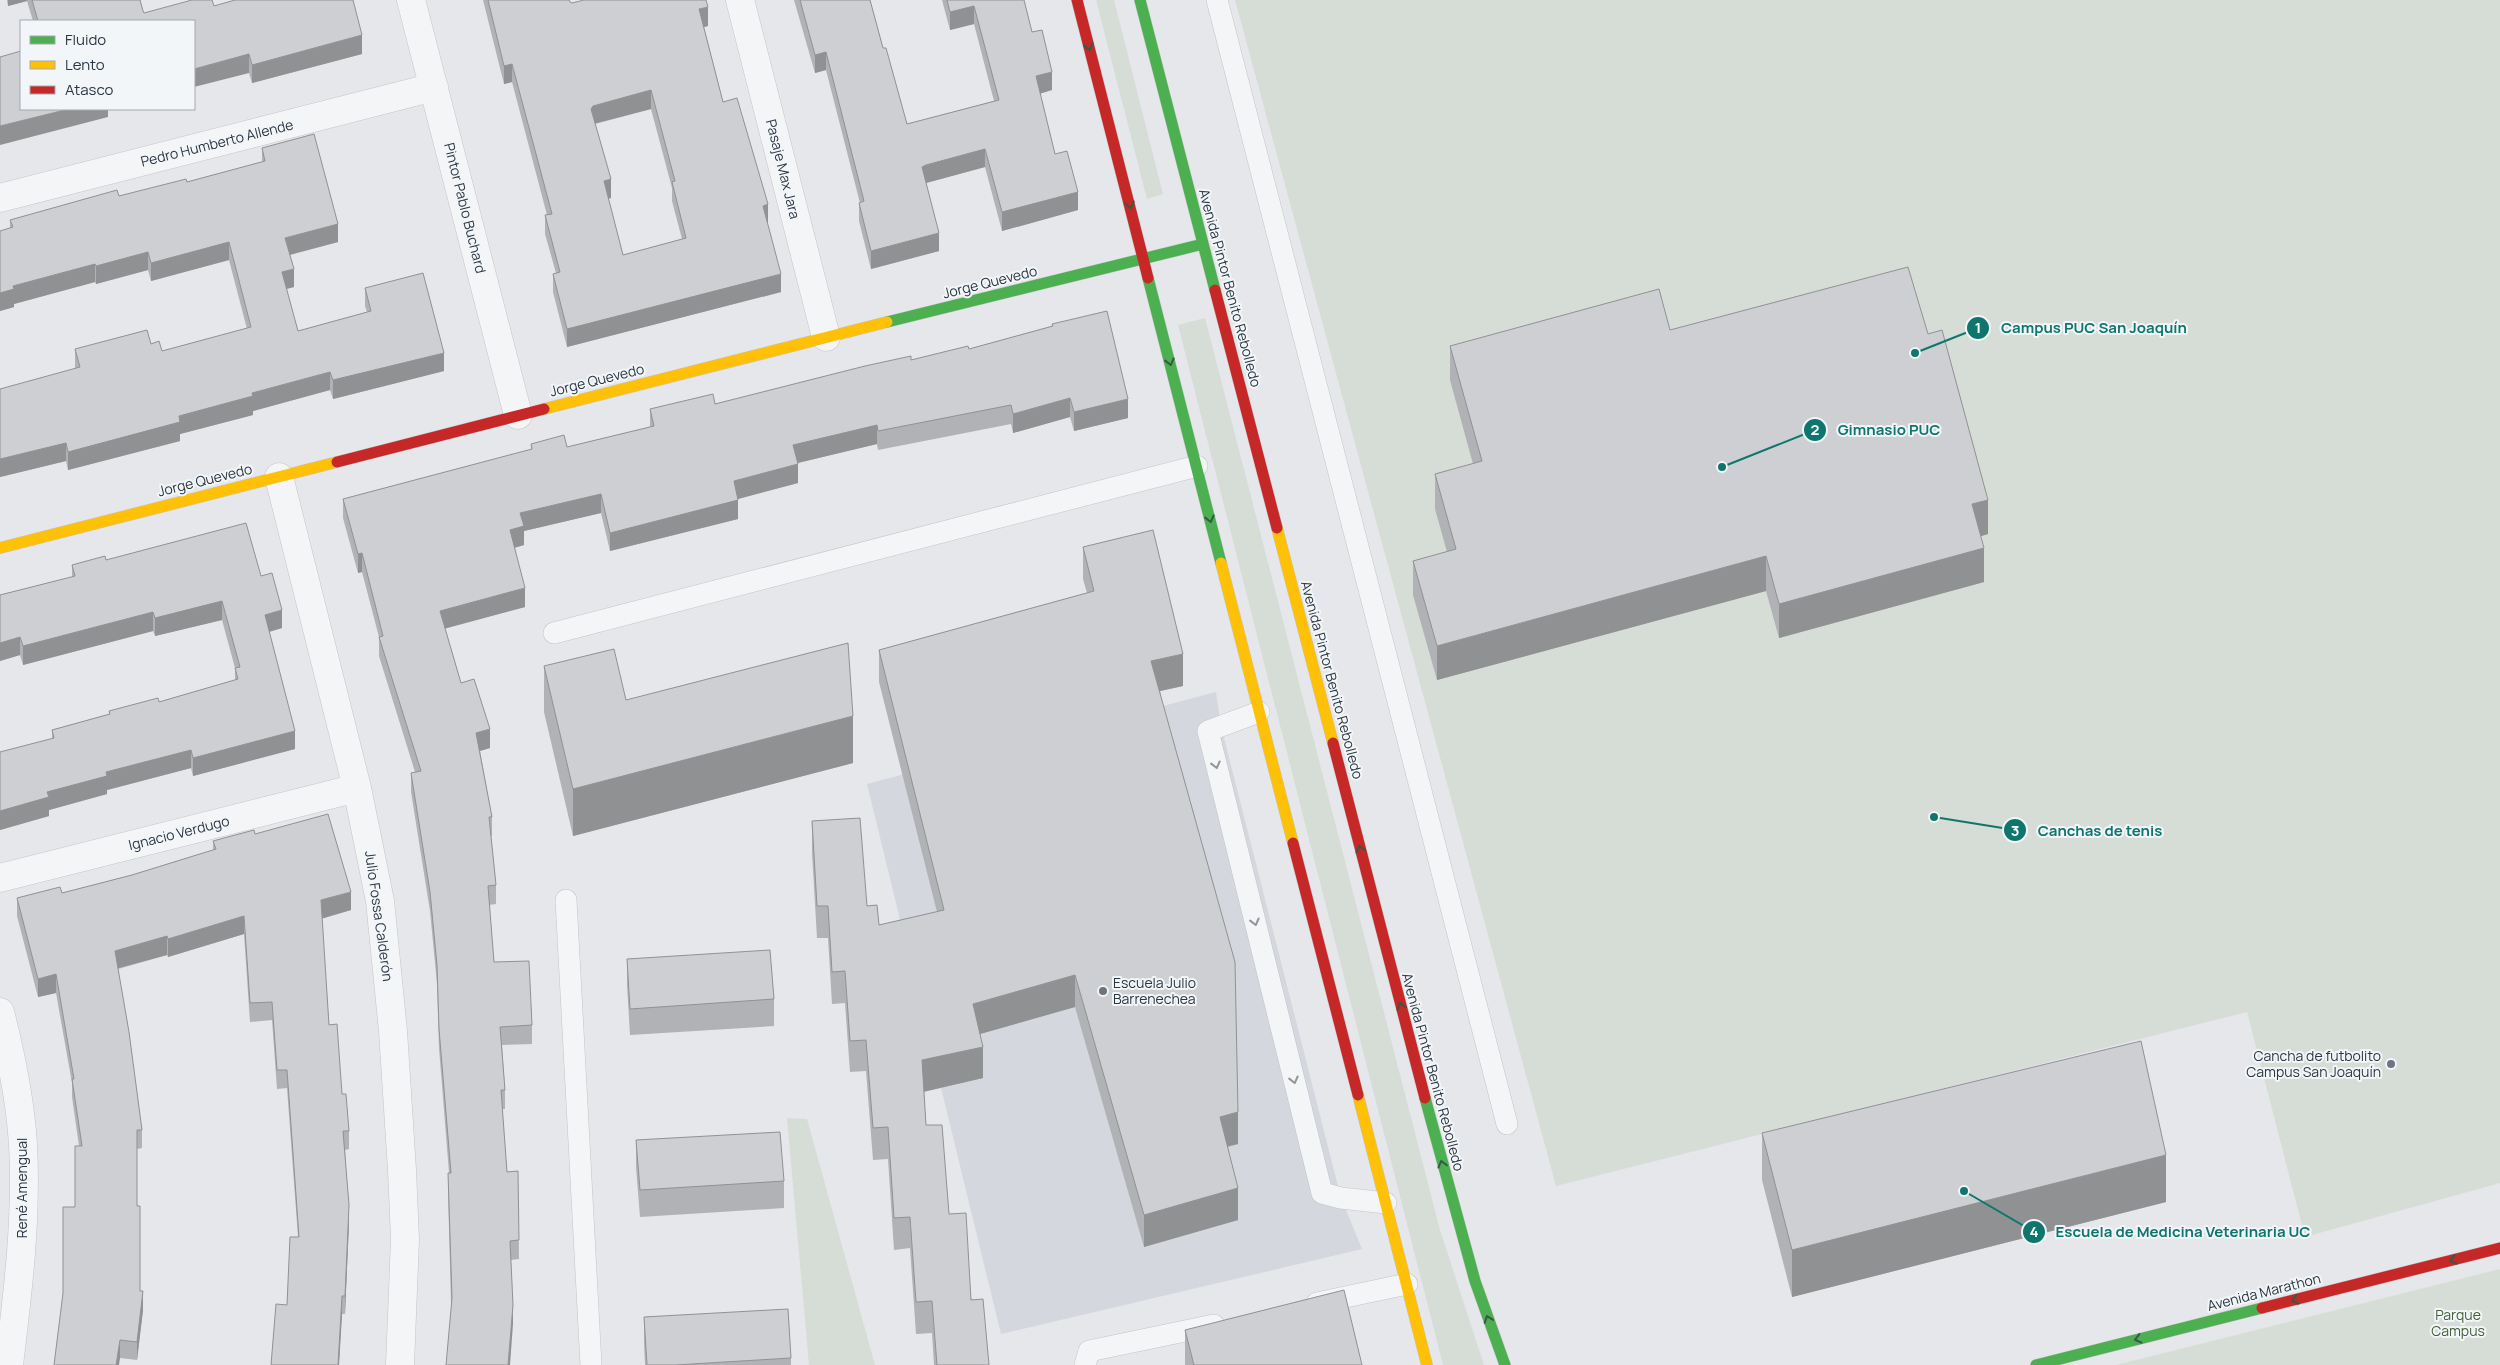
<svg xmlns="http://www.w3.org/2000/svg" width="2500" height="1365" font-family="Manrope,sans-serif">
<rect width="100%" height="100%" fill="#e5e7ea"/>
<path fill="#d4d7dd" d="M 1216,692 L 1221,726 L 1341,1198 L 1362,1249 L 1001,1334 L 867,784 Z"/>
<path fill="#d6ddd6" d="M 1096,0 L 1114,0 L 1163,194 L 1147,199 Z
M 1235,0 L 2500,0 L 2500,1183 L 2305,1237 L 2247,1012 L 1556,1186 Z
M 1205,318 L 1440,1230 L 1484,1365 L 1443,1365 L 1178,325 Z
M 787,1118 L 807,1119 L 875,1365 L 809,1365 Z
M 2500,1269 L 2500,1365 L 2116,1365 Z"/>
<g fill="none" stroke-linecap="round" stroke-linejoin="round">
<g stroke="#c3c5c8" stroke-width="22">
<path id="lane" d="M 1217,0 L 1507,1124
M 554,633 L 1197,466
M 1259,712 L 1208,731 L 1322,1193 L 1341,1198 L 1386,1203
M 566,900 L 591,1365
M 1317,1303 L 1407,1284
M 1085,1365 L 1089,1351 L 1214,1325"/>
</g>
<g stroke="#c3c5c8" stroke-width="29">
<path id="street" d="M 411,0 L 518,415
M 740,0 L 826,337
M 0,198 L 434,87
M 279,477 L 357,788 L 380,901 L 393,1031 L 402,1170 L 405,1239 L 400,1365
M 0,878 L 357,788
M 0,1012 C 11,1055 20,1099 23,1144 C 27,1218 18,1291 9,1365"/>
</g>
<g stroke="#c3c5c8" stroke-width="12">
<path id="fast" d="M 1140,0 L 1215,290
M 1148,278 L 1221,563
M 887,322 L 1203,244
M 1425,1098 L 1475,1281 L 1505,1365
M 2036,1365 L 2262,1308"/>
</g>
<g stroke="#c3c5c8" stroke-width="12">
<path id="slow" d="M 544,409 L 887,322
M 1277,528 L 1333,743
M 0,548 L 337,462
M 1221,563 L 1293,843
M 1358,1095 L 1427,1365"/>
</g>
<g stroke="#c3c5c8" stroke-width="12">
<path id="jam" d="M 1077,0 L 1148,278
M 1215,290 L 1277,528
M 337,462 L 544,409
M 1333,743 L 1425,1098
M 1293,843 L 1358,1095
M 2262,1308 L 2500,1248"/>
</g>
<use href="#lane" stroke="#f4f5f6" stroke-width="21"/>
<use href="#street" stroke="#f4f5f6" stroke-width="28"/>
<use href="#fast" stroke="#4caf50" stroke-width="11"/>
<use href="#slow" stroke="#ffc107" stroke-width="11"/>
<use href="#jam" stroke="#c62828" stroke-width="11"/>
</g>
<path fill="#b0b2b5" fill-rule="evenodd" d="M 7,0 L 140,0 L 143,11 L 144,13 L 214,6 L 362,54 L 252,83 L 249,73 L 194,21 L 33,21 L 27,1 L 8,6 Z
M 483,0 L 569,0 L 570,2 L 572,3 L 708,26 L 704,27 L 723,102 L 768,223 L 767,223 L 781,292 L 567,347 L 553,292 L 553,274 L 556,273 L 545,234 L 545,215 L 547,215 L 512,82 L 504,84 ZM 651,109 L 672,188 L 672,201 L 682,239 L 623,255 L 608,198 L 611,198 L 595,124 Z
M 794,0 L 870,0 L 883,48 L 907,124 L 994,101 L 974,24 L 950,30 L 942,0 L 1024,0 L 1032,32 L 1052,90 L 1040,93 L 1055,154 L 1078,210 L 1002,231 L 985,167 L 926,183 L 939,251 L 871,269 L 859,221 L 859,203 L 860,203 L 826,70 L 815,73 Z
M 262,148 L 338,242 L 290,255 L 294,287 L 286,289 L 298,331 L 367,312 L 365,306 L 365,288 L 444,371 L 333,399 L 330,390 L 253,411 L 253,415 L 180,434 L 180,441 L 68,470 L 66,461 L 0,477 L 75,369 L 75,349 L 151,344 L 162,351 L 247,329 L 229,260 L 151,281 L 148,270 L 96,284 L 95,282 L 14,304 L 14,307 L 0,311 L 0,231 L 10,228 L 10,220 L 187,182 L 262,162 Z
M 1052,324 L 1128,418 L 1074,431 L 1070,417 L 1013,433 L 1011,424 L 878,450 L 877,444 L 798,463 L 798,483 L 738,499 L 738,519 L 610,551 L 601,513 L 524,531 L 524,545 L 514,548 L 525,607 L 445,628 L 461,683 L 490,748 L 480,751 L 492,817 L 492,836 L 491,836 L 496,885 L 496,904 L 489,905 L 494,962 L 532,1025 L 532,1044 L 502,1045 L 505,1090 L 505,1109 L 502,1109 L 507,1172 L 518,1171 L 519,1259 L 511,1260 L 513,1324 L 451,1303 L 448,1192 L 448,1173 L 449,1173 L 439,1048 L 437,984 L 430,911 L 411,792 L 411,773 L 415,772 L 379,656 L 379,637 L 362,572 L 358,573 L 343,518 L 343,499 L 531,450 L 531,444 L 567,447 L 650,427 L 650,409 L 715,404 L 911,360 L 969,349 L 1052,326 Z
M 1670,330 L 1988,534 L 1980,536 L 1984,582 L 1779,638 L 1766,591 L 1437,680 L 1413,595 L 1413,561 L 1447,552 L 1435,509 L 1435,474 L 1473,464 L 1450,380 L 1450,346 Z
M 1083,547 L 1183,686 L 1160,691 L 1238,1144 L 1228,1147 L 1238,1220 L 1144,1247 L 1075,1007 L 980,1034 L 983,1078 L 924,1092 L 926,1125 L 949,1214 L 989,1365 L 934,1365 L 932,1333 L 916,1334 L 910,1248 L 894,1250 L 888,1159 L 873,1160 L 866,1071 L 850,1072 L 845,1003 L 832,1004 L 828,938 L 817,938 L 812,853 L 812,821 L 879,925 L 937,912 L 879,682 L 879,650 L 1087,593 L 1083,579 Z
M 106,560 L 261,576 L 282,628 L 269,632 L 295,749 L 193,776 L 191,768 L 107,790 L 107,794 L 49,810 L 49,816 L 0,830 L 52,738 L 52,730 L 109,714 L 109,711 L 159,702 L 235,680 L 235,668 L 222,620 L 155,636 L 153,631 L 23,665 L 20,655 L 0,661 L 0,595 L 72,577 L 72,565 Z
M 544,666 L 626,700 L 853,763 L 573,836 L 544,712 Z
M 255,834 L 351,910 L 322,918 L 329,1025 L 349,1131 L 349,1149 L 345,1150 L 349,1223 L 345,1314 L 342,1314 L 339,1365 L 271,1365 L 287,1305 L 298,1237 L 287,1088 L 277,1089 L 272,1020 L 250,1022 L 244,934 L 168,957 L 167,955 L 118,969 L 142,1130 L 142,1148 L 137,1149 L 137,1206 L 140,1291 L 143,1310 L 137,1360 L 120,1358 L 75,1207 L 79,1146 L 72,1097 L 72,1083 L 56,993 L 38,997 L 17,916 L 17,898 L 62,893 L 132,875 L 213,850 L 213,841 Z
M 627,959 L 774,999 L 774,1026 L 630,1035 L 627,985 Z
M 1762,1133 L 2166,1202 L 1792,1297 L 1762,1180 Z
M 636,1140 L 784,1181 L 784,1208 L 640,1217 L 636,1167 Z
M 644,1317 L 791,1358 L 791,1365 L 645,1365 L 644,1344 Z
M 1185,1330 L 1362,1365 L 1185,1365 Z"/>
<path fill="#909193" d="M 8,0 L 27,0 L 27,1 L 8,6 Z
M 974,6 L 974,24 L 950,30 L 950,12 Z
M 708,7 L 708,26 L 699,28 L 699,9 Z
M 362,35 L 362,54 L 252,83 L 252,65 Z
M 826,52 L 826,70 L 815,73 L 815,55 Z
M 249,54 L 249,73 L 194,87 L 194,69 Z
M 512,64 L 512,82 L 504,84 L 504,66 Z
M 1052,72 L 1052,90 L 1036,95 L 1036,76 Z
M 651,90 L 651,109 L 593,124 L 591,109 L 593,106 Z
M 69,109 L 111,109 L 108,110 L 108,117 L 0,145 L 0,126 Z
M 985,149 L 985,167 L 926,183 L 922,167 L 926,165 Z
M 611,179 L 611,198 L 604,200 L 604,181 Z
M 1078,192 L 1078,210 L 1002,231 L 1002,212 Z
M 768,204 L 768,223 L 763,224 L 763,206 Z
M 338,224 L 338,242 L 285,256 L 285,238 Z
M 939,233 L 939,251 L 871,269 L 871,251 Z
M 229,242 L 229,260 L 151,281 L 151,263 Z
M 148,252 L 148,270 L 96,284 L 96,266 Z
M 95,264 L 95,282 L 14,304 L 14,307 L 0,311 L 0,293 L 13,286 Z
M 294,269 L 294,287 L 282,290 L 282,272 Z
M 781,274 L 781,292 L 567,347 L 567,329 Z
M 444,353 L 444,371 L 333,399 L 333,380 Z
M 330,372 L 330,390 L 253,411 L 253,415 L 180,434 L 180,441 L 68,470 L 68,452 L 252,393 Z
M 1070,398 L 1070,417 L 1013,433 L 1013,414 Z
M 1128,399 L 1128,418 L 1074,431 L 1074,412 Z
M 877,425 L 877,444 L 793,464 L 793,445 Z
M 66,443 L 66,461 L 0,477 L 0,459 Z
M 798,464 L 798,483 L 734,500 L 734,481 Z
M 601,494 L 601,513 L 524,531 L 524,545 L 510,549 L 510,530 L 520,513 Z
M 738,500 L 738,519 L 610,551 L 610,533 Z
M 1988,500 L 1988,534 L 1972,539 L 1972,504 Z
M 1984,548 L 1984,582 L 1779,638 L 1779,604 Z
M 362,553 L 362,572 L 358,573 L 358,554 Z
M 1766,556 L 1766,591 L 1437,680 L 1437,646 Z
M 525,588 L 525,607 L 440,630 L 440,611 Z
M 222,601 L 222,620 L 155,636 L 155,618 Z
M 282,610 L 282,628 L 265,633 L 265,615 Z
M 153,612 L 153,631 L 23,665 L 23,646 Z
M 20,637 L 20,655 L 0,661 L 0,643 Z
M 1183,654 L 1183,686 L 1151,693 L 1151,661 Z
M 853,716 L 853,763 L 573,836 L 573,789 Z
M 490,729 L 490,748 L 476,752 L 476,733 Z
M 295,731 L 295,749 L 193,776 L 193,758 Z
M 191,750 L 191,768 L 107,790 L 107,794 L 49,810 L 49,816 L 0,830 L 0,811 L 47,792 L 106,772 Z
M 351,892 L 351,910 L 321,919 L 321,900 Z
M 244,916 L 244,934 L 168,957 L 168,939 Z
M 167,936 L 167,955 L 115,969 L 115,951 Z
M 56,974 L 56,993 L 38,997 L 38,979 Z
M 1075,975 L 1075,1007 L 973,1036 L 973,1004 Z
M 983,1047 L 983,1078 L 922,1092 L 922,1060 Z
M 1238,1112 L 1238,1144 L 1220,1148 L 1220,1117 Z
M 2166,1155 L 2166,1202 L 1792,1297 L 1792,1250 Z
M 1238,1188 L 1238,1220 L 1144,1247 L 1144,1215 Z
M 349,1205 L 349,1223 L 345,1314 L 345,1296 Z
M 143,1291 L 143,1310 L 137,1360 L 137,1342 Z
M 342,1296 L 342,1314 L 339,1365 L 338,1365 Z
M 513,1305 L 513,1324 L 510,1365 L 508,1365 Z
M 120,1340 L 120,1358 L 119,1365 L 116,1365 Z"/>
<path fill="#cdcfd2" stroke="#909193" fill-rule="evenodd" d="M 32,0 L 140,0 L 143,11 L 144,13 L 192,0 L 212,0 L 214,6 L 235,0 L 353,0 L 362,35 L 252,65 L 249,54 L 194,69 L 194,21 L 38,21 Z
M 488,0 L 569,0 L 570,2 L 572,3 L 584,0 L 706,0 L 708,7 L 699,9 L 723,102 L 737,98 L 768,204 L 763,206 L 781,274 L 567,329 L 553,274 L 560,272 L 545,215 L 552,214 L 512,64 L 504,66 ZM 651,90 L 675,181 L 672,182 L 686,238 L 623,255 L 604,181 L 611,179 L 591,109 L 593,106 Z
M 800,0 L 870,0 L 883,48 L 886,48 L 907,124 L 999,100 L 974,6 L 950,12 L 947,0 L 1024,0 L 1032,32 L 1042,30 L 1052,72 L 1036,76 L 1055,154 L 1067,151 L 1078,192 L 1002,212 L 985,149 L 926,165 L 922,167 L 939,233 L 871,251 L 859,203 L 864,201 L 826,52 L 815,55 Z
M 21,51 L 21,109 L 69,109 L 0,126 L 0,57 Z
M 314,134 L 338,224 L 285,238 L 294,269 L 282,272 L 298,331 L 371,311 L 365,288 L 423,273 L 444,353 L 333,380 L 330,372 L 252,393 L 253,396 L 179,416 L 180,422 L 68,452 L 66,443 L 0,459 L 0,389 L 80,367 L 75,349 L 147,330 L 151,344 L 159,341 L 162,351 L 251,327 L 229,242 L 151,263 L 148,252 L 96,266 L 95,264 L 13,286 L 14,289 L 0,293 L 0,231 L 13,227 L 10,220 L 117,190 L 119,196 L 186,179 L 187,182 L 265,161 L 262,148 Z
M 1908,267 L 1928,334 L 1942,330 L 1988,500 L 1972,504 L 1984,548 L 1779,604 L 1766,556 L 1437,646 L 1413,561 L 1456,549 L 1435,474 L 1482,461 L 1450,346 L 1659,289 L 1670,330 Z
M 1107,311 L 1128,399 L 1074,412 L 1070,398 L 1013,414 L 1011,405 L 878,431 L 877,425 L 793,445 L 798,464 L 734,481 L 738,500 L 610,533 L 601,494 L 520,513 L 524,526 L 510,530 L 525,588 L 440,611 L 461,683 L 474,679 L 490,729 L 476,733 L 492,817 L 489,817 L 496,885 L 488,886 L 494,962 L 529,961 L 532,1025 L 500,1027 L 505,1090 L 501,1090 L 507,1172 L 518,1171 L 519,1240 L 510,1241 L 513,1305 L 508,1365 L 446,1365 L 452,1298 L 448,1173 L 451,1173 L 439,1029 L 437,965 L 430,892 L 411,773 L 421,771 L 379,637 L 383,636 L 362,553 L 358,554 L 343,499 L 532,449 L 531,444 L 564,435 L 567,447 L 654,426 L 650,409 L 713,394 L 715,404 L 865,366 L 911,356 L 911,360 L 968,346 L 969,349 L 1053,326 L 1052,324 Z
M 246,523 L 261,576 L 272,573 L 282,610 L 265,615 L 295,731 L 193,758 L 191,750 L 106,772 L 107,776 L 47,792 L 49,797 L 0,811 L 0,752 L 54,738 L 52,730 L 110,714 L 109,711 L 158,698 L 159,702 L 238,679 L 235,668 L 240,667 L 222,601 L 155,618 L 153,612 L 23,646 L 20,637 L 0,643 L 0,595 L 75,576 L 72,565 L 105,556 L 106,560 Z
M 1153,530 L 1183,654 L 1151,661 L 1235,962 L 1238,1112 L 1220,1117 L 1238,1188 L 1144,1215 L 1075,975 L 973,1004 L 983,1047 L 922,1060 L 926,1125 L 942,1125 L 949,1214 L 966,1213 L 971,1300 L 983,1299 L 989,1365 L 937,1365 L 932,1301 L 916,1302 L 910,1217 L 894,1218 L 888,1127 L 873,1128 L 866,1040 L 850,1041 L 845,971 L 832,972 L 828,906 L 817,906 L 812,821 L 860,818 L 867,906 L 877,905 L 879,925 L 944,910 L 879,650 L 1094,591 L 1083,547 Z
M 848,643 L 853,716 L 573,789 L 544,666 L 614,649 L 626,700 Z
M 328,814 L 351,892 L 321,900 L 329,1025 L 337,1024 L 342,1094 L 346,1094 L 349,1131 L 343,1131 L 349,1205 L 345,1296 L 342,1296 L 338,1365 L 271,1365 L 276,1304 L 287,1305 L 290,1237 L 299,1237 L 287,1070 L 277,1070 L 272,1002 L 250,1003 L 244,916 L 168,939 L 167,936 L 115,951 L 129,1032 L 142,1130 L 137,1130 L 137,1206 L 140,1206 L 140,1291 L 143,1291 L 137,1342 L 120,1340 L 116,1365 L 54,1365 L 63,1293 L 63,1207 L 75,1207 L 75,1146 L 82,1146 L 72,1079 L 74,1079 L 56,974 L 38,979 L 17,898 L 60,887 L 62,893 L 132,875 L 216,849 L 213,841 L 254,830 L 255,834 Z
M 770,950 L 774,999 L 630,1009 L 627,959 Z
M 2141,1041 L 2166,1155 L 1792,1250 L 1762,1133 Z
M 780,1132 L 784,1181 L 640,1190 L 636,1140 Z
M 1344,1290 L 1362,1365 L 1194,1365 L 1185,1330 Z
M 788,1309 L 791,1358 L 675,1365 L 647,1365 L 644,1317 Z"/>
<defs><path id="oneway-chevron" d="M-2-3.5L2.5 0L-2 3.5" fill="none" stroke-width="1.6" stroke-linecap="round" stroke-linejoin="round" transform="scale(1.25)"/></defs>
<g stroke="#355a47">
<use href="#oneway-chevron" transform="translate(1089 47) rotate(76)"/>
<use href="#oneway-chevron" transform="translate(1130 205) rotate(76)"/>
<use href="#oneway-chevron" transform="translate(1170 362) rotate(76)"/>
<use href="#oneway-chevron" transform="translate(1210 519) rotate(76)"/>
<use href="#oneway-chevron" transform="translate(1360 849) rotate(-105)"/>
<use href="#oneway-chevron" transform="translate(1401 1006) rotate(-105)"/>
<use href="#oneway-chevron" transform="translate(1442 1164) rotate(-105)"/>
<use href="#oneway-chevron" transform="translate(2453 1260) rotate(166)"/>
<use href="#oneway-chevron" transform="translate(2295 1300) rotate(166)"/>
<use href="#oneway-chevron" transform="translate(1488 1319) rotate(-110)"/>
<use href="#oneway-chevron" transform="translate(2138 1339) rotate(166)"/>
</g>
<g stroke="#90969c">
<use href="#oneway-chevron" transform="translate(1216 765) rotate(76)"/>
<use href="#oneway-chevron" transform="translate(1255 922) rotate(76)"/>
<use href="#oneway-chevron" transform="translate(1294 1080) rotate(76)"/>
</g>
<g fill="#6c747d" stroke="#f3f6f8" stroke-width="2">
<circle cx="1103" cy="991" r="5"/>
<circle cx="2391" cy="1064" r="5"/>
</g>
<g text-anchor="middle" stroke-width="4" stroke-linejoin="round" paint-order="stroke">
<g font-size="14" fill="#2b3643" stroke="#f3f6f8">
<text transform="translate(217 143) rotate(-14)" y="5">Pedro Humberto Allende</text>
<text transform="translate(783 169) rotate(76)" y="5">Pasaje Max Jara</text>
<text transform="translate(465 208) rotate(76)" y="5">Pintor Pablo Buchard</text>
<text transform="translate(990 282) rotate(-14)" y="5">Jorge Quevedo</text>
<text transform="translate(1230 288) rotate(75)" y="5">Avenida Pintor Benito Rebolledo</text>
<text transform="translate(597 380) rotate(-14)" y="5">Jorge Quevedo</text>
<text transform="translate(205 480) rotate(-14)" y="5">Jorge Quevedo</text>
<text transform="translate(1332 680) rotate(75)" y="5">Avenida Pintor Benito Rebolledo</text>
<text transform="translate(179 833) rotate(-14)" y="5">Ignacio Verdugo</text>
<text transform="translate(379 916) rotate(82)" y="5">Julio Fossa Calderón</text>
<text transform="translate(1433 1072) rotate(75)" y="5">Avenida Pintor Benito Rebolledo</text>
<text transform="translate(22 1188) rotate(-90)" y="5">René Amengual</text>
<text transform="translate(2264 1292) rotate(-14)" y="5">Avenida Marathon</text>
</g>
<g font-size="14" fill="#2b3643" stroke="#f3f6f8" text-anchor="start">
<text x="1113" y="988">Escuela Julio<tspan x="1113" dy="16">Barrenechea</tspan></text>
<text x="2381" y="1061" text-anchor="end">Cancha de futbolito<tspan x="2381" dy="16">Campus San Joaquín</tspan></text>
</g>
<g font-size="14" fill="#435f39" stroke="#f3f6f8">
<text x="2458" y="1320">Parque<tspan x="2458" dy="16">Campus</tspan></text>
</g>
</g>
<path fill="none" stroke="#0f766e" stroke-width="2" d="M1915 353L1978 328M1722 467L1815 430M1934 817L2015 830M1964 1191L2034 1232"/>
<g fill="#0f766e" stroke="#f3f6f8" stroke-width="2">
<circle cx="1915" cy="353" r="5"/>
<circle cx="1722" cy="467" r="5"/>
<circle cx="1934" cy="817" r="5"/>
<circle cx="1964" cy="1191" r="5"/>
<circle cx="1978" cy="328" r="12"/>
<circle cx="1815" cy="430" r="12"/>
<circle cx="2015" cy="830" r="12"/>
<circle cx="2034" cy="1232" r="12"/>
</g>
<g font-size="15" text-anchor="middle" font-weight="bold" fill="#fff">
<text x="1978" y="333">1</text>
<text x="1815" y="435">2</text>
<text x="2015" y="836">3</text>
<text x="2034" y="1237">4</text>
</g>
<g font-size="15" text-anchor="middle" font-weight="bold" fill="#0f766e" stroke="#f3f6f8" stroke-width="4" stroke-linejoin="round" paint-order="stroke">
<text x="2094" y="333">Campus PUC San Joaquín</text>
<text x="1889" y="435">Gimnasio PUC</text>
<text x="2100" y="836">Canchas de tenis</text>
<text x="2183" y="1237">Escuela de Medicina Veterinaria UC</text>
</g>
<rect x="20" y="20" width="175" height="90" fill="#f3f6f8" stroke="#a3a9b0"/>
<rect x="30" y="36" width="25" height="8" fill="#4caf50" stroke="#a3a9b0"/>
<text x="65" y="45" font-size="15" fill="#2b3643">Fluido</text>
<rect x="30" y="61" width="25" height="8" fill="#ffc107" stroke="#a3a9b0"/>
<text x="65" y="70" font-size="15" fill="#2b3643">Lento</text>
<rect x="30" y="86" width="25" height="8" fill="#c62828" stroke="#a3a9b0"/>
<text x="65" y="95" font-size="15" fill="#2b3643">Atasco</text>
</svg>
